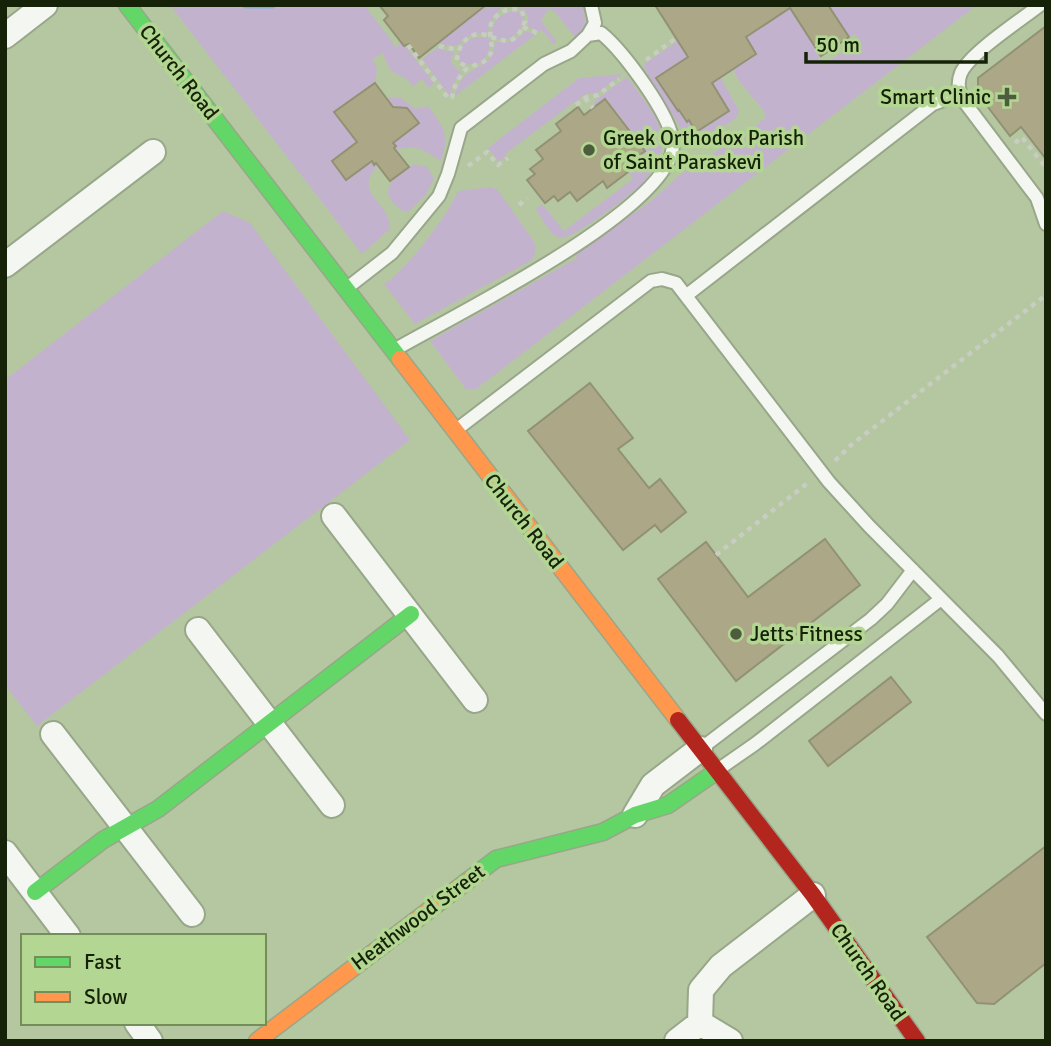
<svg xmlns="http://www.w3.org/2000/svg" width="1051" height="1046" font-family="Signika,sans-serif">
<rect width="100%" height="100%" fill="#b4c7a1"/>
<path fill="#c3b2ce" d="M 170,5 L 364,5 L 396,47 L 402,43 L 405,46 L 434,83 L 429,88 L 422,79 L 413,86 L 407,79 L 391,71 L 382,53 L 373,59 L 377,69 L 375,83 L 335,113 L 357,142 L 335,158 L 334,164 L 343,177 L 350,178 L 372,161 L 378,165 C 351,196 391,200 390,229 L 362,254 Z
M 487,5 L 503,5 L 489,24 L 488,34 C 475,31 467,35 459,45 L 443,46 L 439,41 Z
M 507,5 L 584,5 L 585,26 L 575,37 L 555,12 L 548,9 L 541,21 L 557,42 L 553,44 L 542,30 L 538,32 L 528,26 L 528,16 L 524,10 Z
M 756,5 L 788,5 L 821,56 L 818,58 L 822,65 L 860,41 L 855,34 L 849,37 L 828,5 L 977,5 L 476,389 L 466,389 L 430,341 L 577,258 L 576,255 L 651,201 L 680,175 L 757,125 L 766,117 L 764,111 L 739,81 L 733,69 L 756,54 L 746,38 L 767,23 Z
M 517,11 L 524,17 C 522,34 510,43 494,38 L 491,30 C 496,17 503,12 517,11 Z
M 527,31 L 535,35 L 455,96 C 461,62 492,74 495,42 L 513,41 Z
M 476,37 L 487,37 L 491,41 L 489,53 L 480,63 L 462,65 L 458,58 C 460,47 465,40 476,37 Z
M 678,41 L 688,57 L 656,78 L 687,121 L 689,120 L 696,132 L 721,98 L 706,74 L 715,67 L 739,111 L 736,118 L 695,146 L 691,145 L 645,70 L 644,64 Z
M 438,47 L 441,50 L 453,51 L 455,55 L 451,55 C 451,64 454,68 462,72 L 453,84 L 450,97 L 422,59 Z
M 623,74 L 596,94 L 586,94 L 573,103 L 505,154 L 506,156 L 499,162 L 488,148 L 579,78 Z
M 627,77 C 640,95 663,120 662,143 C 662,157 653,171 644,182 C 635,192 571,241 560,238 C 550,235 541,217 536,209 L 542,204 L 564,231 L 633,179 L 624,167 L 645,151 L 606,99 L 596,106 L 593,102 Z
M 390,97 L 401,98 L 415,109 L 428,106 C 444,128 450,134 441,161 C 425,151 415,142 397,150 L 375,109 Z
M 414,164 L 427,167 L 434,179 L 425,196 L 409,211 L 403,211 C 373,191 395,177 414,164 Z
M 489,187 L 497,189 L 533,240 C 537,248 536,252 532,260 L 415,324 L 384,284 C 405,272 449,214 458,191 Z
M 223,211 L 250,223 L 410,440 L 37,726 L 5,685 L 5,380 Z"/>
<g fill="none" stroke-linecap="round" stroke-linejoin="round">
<path stroke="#7bb1d7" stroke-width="7" d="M 246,5 L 272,5"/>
</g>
<path fill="#aca887" stroke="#919174" stroke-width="2" d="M 379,5 L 486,5 L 419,58 L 409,44 L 404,46 L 384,20 L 388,16 Z
M 655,5 L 828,5 L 849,37 L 821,56 L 790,8 L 746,37 L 756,54 L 712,83 L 729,111 L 696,132 L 689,120 L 687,122 L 679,110 L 678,111 L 656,78 L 688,57 Z
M 1046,26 L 1046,159 L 1021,127 L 1010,136 L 978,94 L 978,78 Z
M 375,83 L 393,107 L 407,108 L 419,123 L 393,143 L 396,146 L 394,148 L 409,167 L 390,181 L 376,163 L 374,165 L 372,161 L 346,180 L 332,161 L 357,142 L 334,112 Z
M 605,99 L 645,151 L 624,167 L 628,172 L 607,188 L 603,181 L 577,201 L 570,192 L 558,201 L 554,196 L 545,203 L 527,180 L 535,174 L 530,169 L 543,159 L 536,150 L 561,131 L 556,124 L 578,107 L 584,115 Z
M 590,383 L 633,438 L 618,449 L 649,488 L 660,479 L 686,512 L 661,532 L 655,525 L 623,550 L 528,431 Z
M 825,539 L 860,585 L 736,681 L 658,579 L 706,542 L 748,597 Z
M 891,677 L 911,702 L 828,766 L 809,741 Z
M 1046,846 L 1046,963 L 994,1004 L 977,1003 L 927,937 Z"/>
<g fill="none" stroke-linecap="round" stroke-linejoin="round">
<g stroke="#98a689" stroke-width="16">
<path id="lane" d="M 1040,5 C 1021,20 970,53 961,73 C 956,85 960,94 966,104 L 1037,198 L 1046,224
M 347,288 L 392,253 L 439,196 L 448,174 L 461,128 L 544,64 L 571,51 L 588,35 L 595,23 L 591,5
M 687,295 L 933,104 L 960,94
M 396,349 C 449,318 676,207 673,143 C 671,115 623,51 601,33 L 588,35
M 456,430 L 651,281 L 662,279 L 676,283 L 829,482 L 869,526 L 998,656 L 1046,714
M 703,747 L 871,619 L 887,604 L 913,570
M 719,769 L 755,744 L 941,599"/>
</g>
<g stroke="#98a689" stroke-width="28">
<path id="street" d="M 5,36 L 45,5
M 5,265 L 153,152
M 334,516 L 475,700
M 198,630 L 332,805
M 53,734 L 192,914
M 635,815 L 653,785 L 700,749
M 5,853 L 68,936
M 137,1023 L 150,1041
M 700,1023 L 701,990 L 721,966 L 813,895
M 700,1023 L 730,1041
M 677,1041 L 700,1023"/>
</g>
<g stroke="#98a689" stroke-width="19">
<path id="fast" d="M 127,5 L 400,359
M 466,882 L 496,859 L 603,832 L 635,815 L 668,805 L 717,771
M 35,892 L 103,840 L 158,809 L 411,614"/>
</g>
<g stroke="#98a689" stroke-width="19">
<path id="slow" d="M 400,359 L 678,720
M 257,1041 L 466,882"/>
</g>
<g stroke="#98a689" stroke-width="19">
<path id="jam" d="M 678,720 L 813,895 L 917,1041"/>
</g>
<path stroke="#c8cdc1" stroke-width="4.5" stroke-dasharray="5 5" stroke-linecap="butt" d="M 523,27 L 537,33
M 408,45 L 449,99 L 452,97 C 454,87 459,74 468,68 C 475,64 482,65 488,58 C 495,49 490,42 490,31 C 490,15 508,5 522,11 L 525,21 C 515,47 507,42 486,35 C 469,30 457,46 457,61 L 469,68
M 439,46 L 458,50
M 646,60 L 676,38
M 585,98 L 593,108
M 576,105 L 585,98 L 598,95 L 619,79
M 1015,143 L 1022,137 L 1046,168
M 468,166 L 487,152 L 498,165 L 508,158
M 519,205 L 527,198
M 835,461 L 851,445 L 1046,295
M 716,555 L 809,482"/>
<use href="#lane" stroke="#f4f7f1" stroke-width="12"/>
<use href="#street" stroke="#f4f7f1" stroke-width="24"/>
<use href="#fast" stroke="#63d668" stroke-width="16"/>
<use href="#slow" stroke="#ff974d" stroke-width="16"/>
<use href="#jam" stroke="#b3261e" stroke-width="16"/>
</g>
<g fill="#4d5c3d" stroke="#b3d692" stroke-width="2.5">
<path d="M1003.5 86.5h7v7h7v7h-7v7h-7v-7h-7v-7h7z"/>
<circle cx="589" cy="150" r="7"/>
<circle cx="736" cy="634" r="7"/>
</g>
<g text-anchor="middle" stroke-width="7" stroke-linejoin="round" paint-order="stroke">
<g font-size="21" fill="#152207" stroke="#b3d692">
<text transform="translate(179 72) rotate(52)" y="7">Church Road</text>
<text transform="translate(524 521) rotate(52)" y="7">Church Road</text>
<text transform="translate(418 917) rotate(-37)" y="7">Heathwood Street</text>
<text transform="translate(868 972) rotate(55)" y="7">Church Road</text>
</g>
<g font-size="21" fill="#152207" stroke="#b3d692" text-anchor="start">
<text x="991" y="104" text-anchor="end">Smart Clinic</text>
<text x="603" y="145">Greek Orthodox Parish<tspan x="603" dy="24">of Saint Paraskevi</tspan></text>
<text x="750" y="641">Jetts Fitness</text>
</g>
</g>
<rect width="1051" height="1046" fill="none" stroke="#152207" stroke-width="14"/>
<rect x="21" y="934" width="245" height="91" fill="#b3d692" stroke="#748e5a" stroke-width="2"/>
<rect x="35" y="957" width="35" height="10" fill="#63d668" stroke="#748e5a" stroke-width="2"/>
<text x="84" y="969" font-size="21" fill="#152207">Fast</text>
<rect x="35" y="992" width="35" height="10" fill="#ff974d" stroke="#748e5a" stroke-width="2"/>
<text x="84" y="1004" font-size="21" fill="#152207">Slow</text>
<path d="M806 52v10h180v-10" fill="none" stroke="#152207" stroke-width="3.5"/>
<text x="816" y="52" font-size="21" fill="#152207" stroke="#b3d692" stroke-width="5" paint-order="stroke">50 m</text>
</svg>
